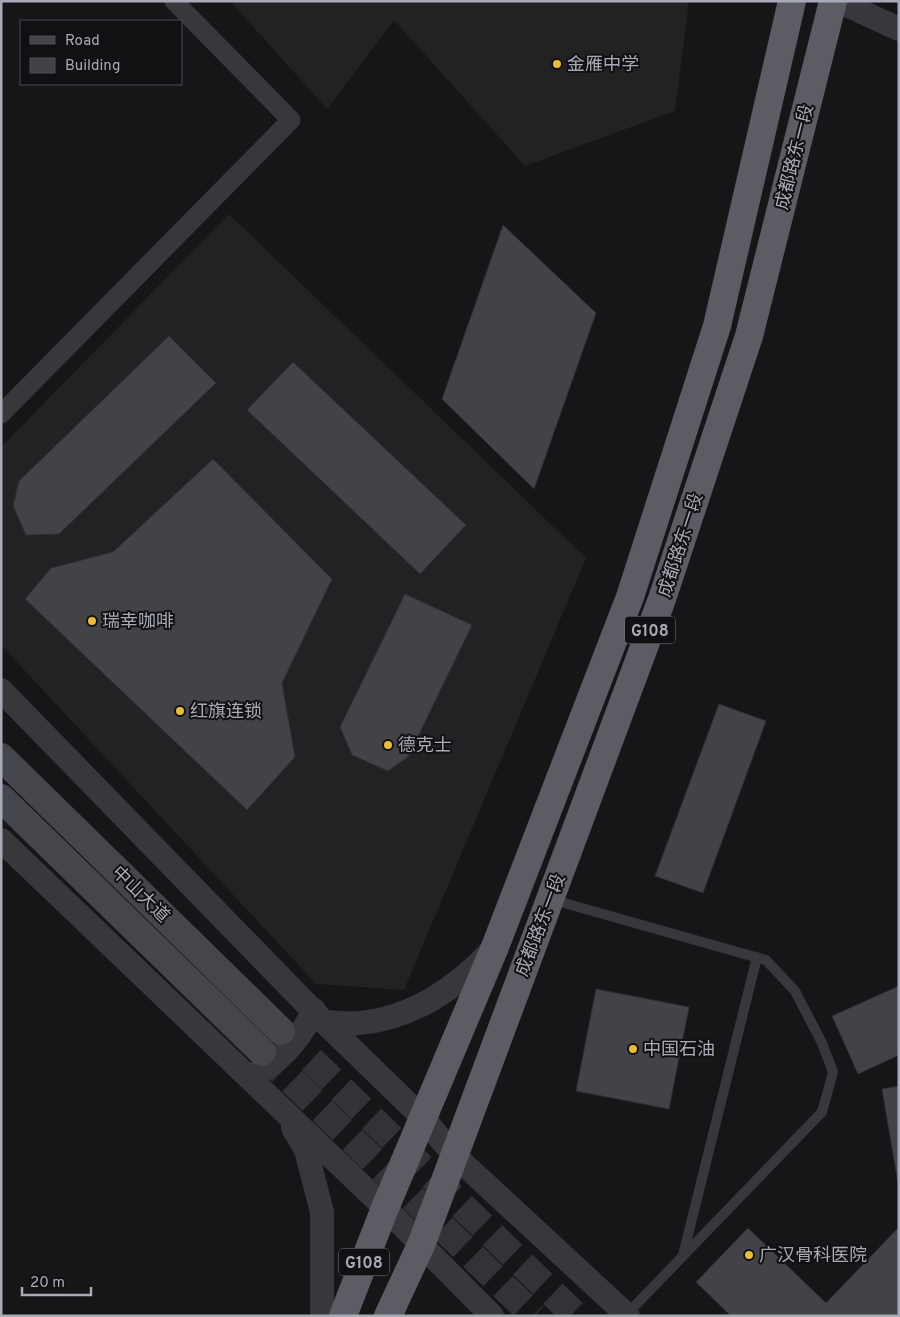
<svg xmlns="http://www.w3.org/2000/svg" width="900" height="1317" font-family="Overpass,'Noto Sans SC',sans-serif">
<rect width="100%" height="100%" fill="#161517"/>
<path fill="#222124" d="M 230,1 L 689,1 L 675,111 L 525,166 L 394,20 L 327,109 Z
M 229,214 L 586,558 L 404,990 L 316,984 L 1,645 L 1,447 Z"/>
<path fill="#424247" stroke="#303033" d="M 503,225 L 596,313 L 534,489 L 442,399 Z
M 169,336 L 216,383 L 59,534 L 26,535 L 13,506 L 19,481 Z
M 293,362 L 466,525 L 420,574 L 247,410 Z
M 213,459 L 332,579 L 282,683 L 295,757 L 247,810 L 25,599 L 51,568 L 113,552 Z
M 405,594 L 472,625 L 408,757 L 388,771 L 352,755 L 340,727 Z
M 719,704 L 766,721 L 703,893 L 655,876 Z
M 899,986 L 899,1055 L 858,1074 L 832,1016 Z
M 596,989 L 689,1007 L 669,1109 L 576,1091 Z
M 899,1086 L 899,1189 L 882,1089 Z
M 899,1227 L 899,1316 L 731,1316 L 696,1282 L 748,1228 L 826,1303 Z"/>
<g fill="none" stroke-linecap="round" stroke-linejoin="round">
<path stroke="#333337" stroke-width="28" stroke-dasharray="28 14" stroke-linecap="butt" d="M 281,1031 L 576,1316
M 262,1052 L 534,1316"/>
<path stroke="#37373c" stroke-width="10" d="M 550,899 L 766,960 L 795,991 L 822,1043 L 833,1072 L 822,1112 L 627,1314
M 683,1255 L 757,957"/>
<path stroke="#37373c" stroke-width="19" d="M 1,414 L 291,120 L 174,1"/>
<path stroke="#37373c" stroke-width="24" d="M 838,1 L 899,29
M 1,690 L 324,1022 L 423,1118 L 454,1155 L 628,1316
M 1,840 L 385,1208 L 492,1316
M 324,1022 C 336,1022 348,1024 359,1023 C 411,1019 457,988 492,950
M 249,1077 C 279,1064 300,1039 314,1010
M 293,1128 L 306,1150 L 322,1212 L 322,1316"/>
<path stroke="#45464c" stroke-width="28" d="M 1,757 L 281,1031
M 1,798 L 262,1052"/>
<path stroke="#5b5c64" stroke-width="28" d="M 343,1316 L 385,1208 L 495,947 L 630,597 L 717,326 L 792,1
M 388,1316 L 421,1245 L 662,599 L 749,336 L 833,1"/>
</g>
<g fill="#e9bd3b" stroke="#111012" stroke-width="2">
<circle cx="557" cy="64" r="5"/>
<circle cx="92" cy="621" r="5"/>
<circle cx="180" cy="711" r="5"/>
<circle cx="388" cy="745" r="5"/>
<circle cx="633" cy="1049" r="5"/>
<circle cx="749" cy="1255" r="5"/>
</g>
<g text-anchor="middle" stroke-width="4" stroke-linejoin="round" paint-order="stroke">
<g fill="#111012" stroke="#7b7c86" stroke-width="1">
<rect x="625" y="616.5" width="50" height="27" rx="4"/>
<rect x="339" y="1248.5" width="50" height="27" rx="4"/>
</g>
<g font-size="16" font-weight="bold" fill="#a8abb7">
<text x="650" y="636">G108</text>
<text x="364" y="1268">G108</text>
</g>
<g font-size="18" fill="#a8abb7" stroke="#111012" text-anchor="start">
<text x="567" y="70">金雁中学</text>
<text x="102" y="627">瑞幸咖啡</text>
<text x="190" y="717">红旗连锁</text>
<text x="398" y="751">德克士</text>
<text x="643" y="1055">中国石油</text>
<text x="759" y="1261">广汉骨科医院</text>
</g>
<g font-size="18" fill="#a8abb7" stroke="#111012">
<text transform="translate(794 157) rotate(-76)" y="6">成都路东一段</text>
<text transform="translate(680 545) rotate(-72)" y="6">成都路东一段</text>
<text transform="translate(141 894) rotate(44)" y="6">中山大道</text>
<text transform="translate(540 925) rotate(-69)" y="6">成都路东一段</text>
</g>
</g>
<rect width="900" height="1317" fill="none" stroke="#a8abb7" stroke-width="5"/>
<rect x="20" y="20" width="162" height="65" fill="#111012" stroke="#4d4e54"/>
<rect x="30" y="36" width="25" height="8" fill="#45464c" stroke="#4d4e54"/>
<text x="65" y="45" font-size="15" fill="#a8abb7">Road</text>
<rect x="30" y="58" width="25" height="15" fill="#424247" stroke="#4d4e54"/>
<text x="65" y="70" font-size="15" fill="#a8abb7">Building</text>
<path d="M22 1287v8h69v-8" fill="none" stroke="#a8abb7" stroke-width="2.5"/>
<text x="30" y="1287" font-size="15" fill="#a8abb7" stroke="#111012" stroke-width="4" paint-order="stroke">20 m</text>
</svg>
